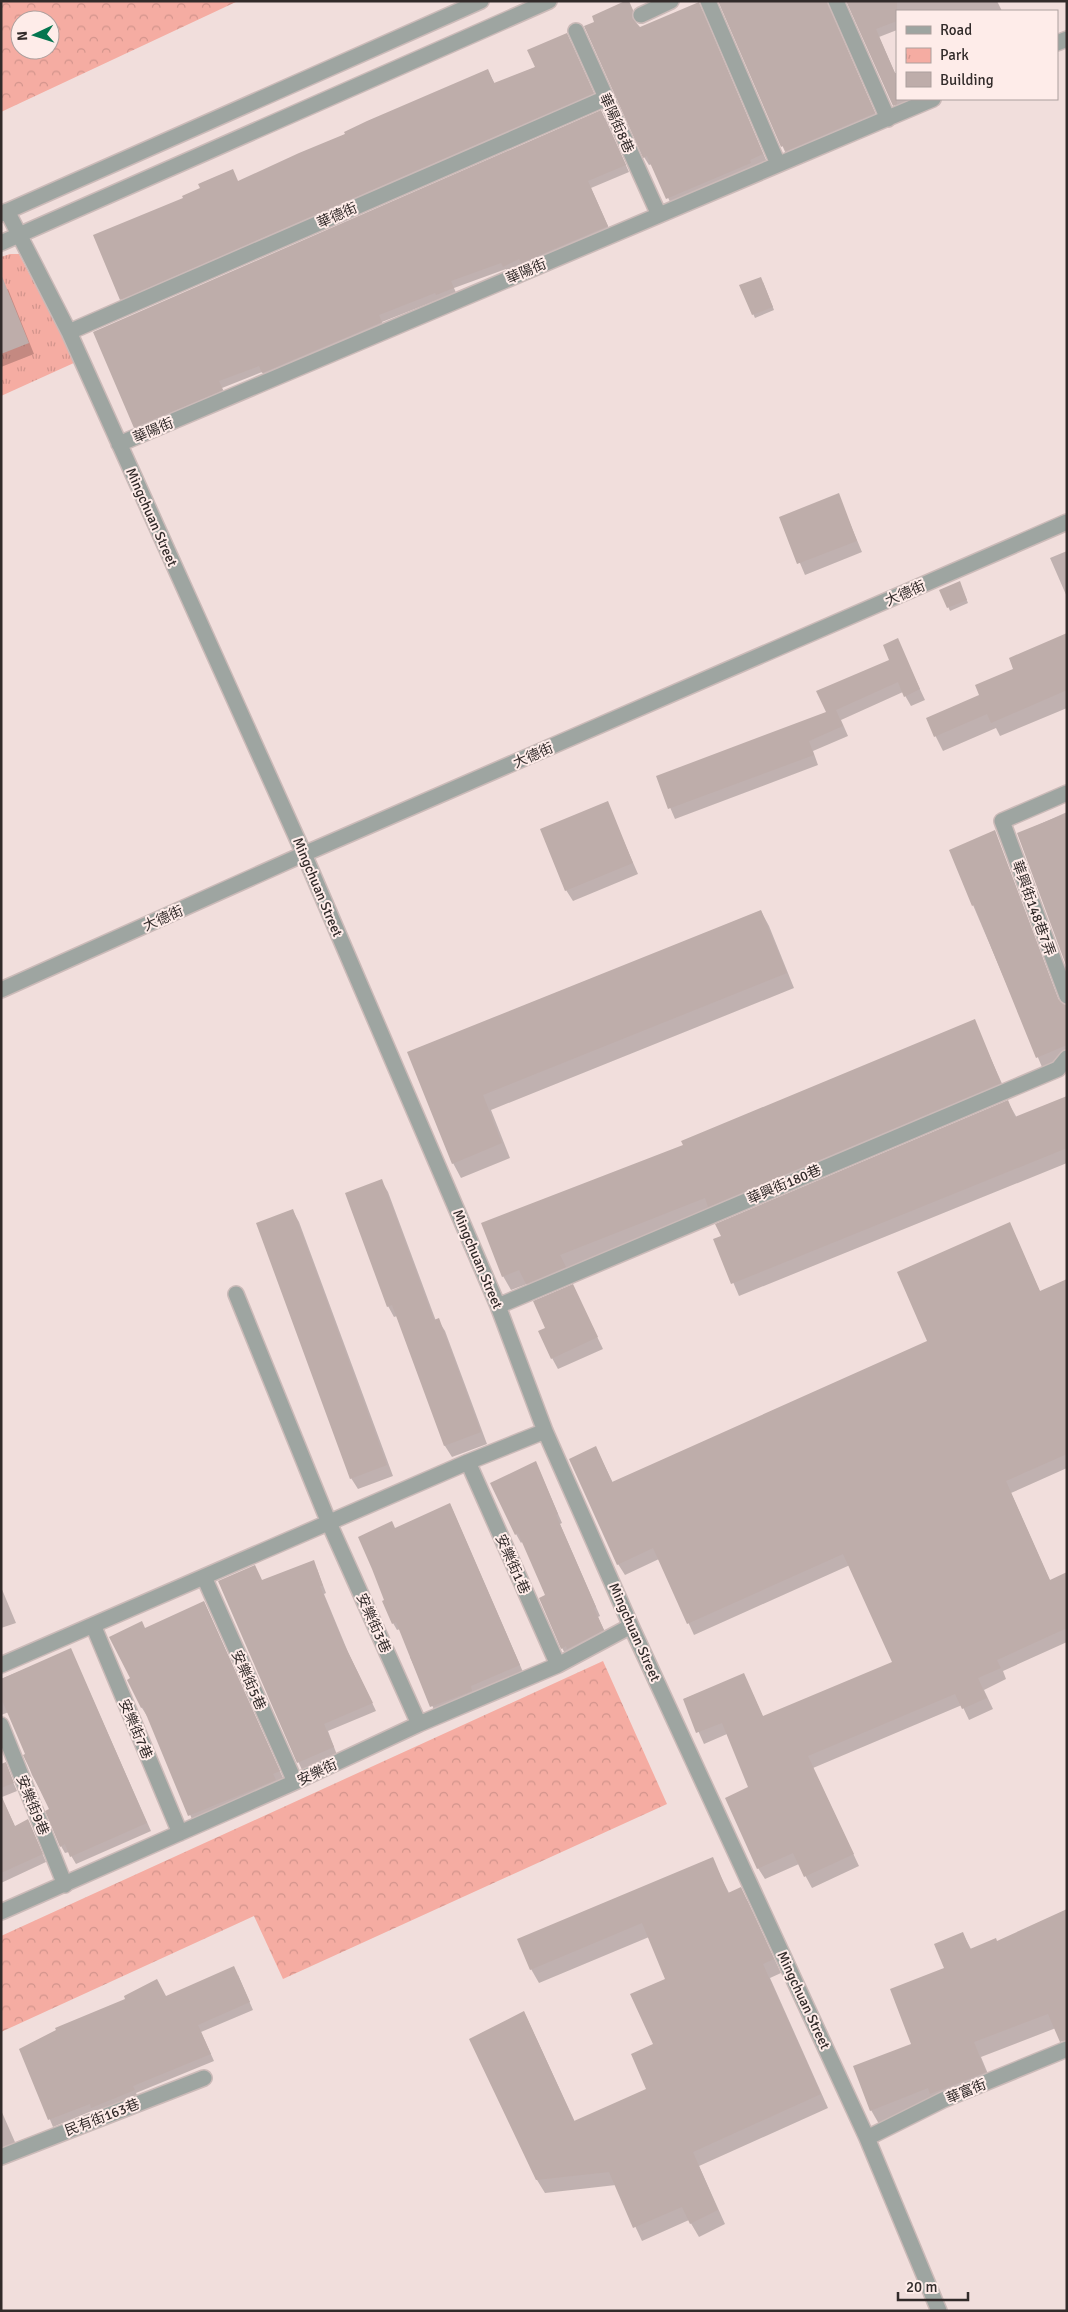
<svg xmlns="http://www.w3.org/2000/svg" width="1068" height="2312" font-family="Signika,'Noto Sans TC',sans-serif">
<defs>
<pattern id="forest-crowns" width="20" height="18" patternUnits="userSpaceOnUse" patternTransform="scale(1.25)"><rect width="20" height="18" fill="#f5aca2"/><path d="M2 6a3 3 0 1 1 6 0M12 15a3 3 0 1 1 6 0" fill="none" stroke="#d2948c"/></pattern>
<pattern id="park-tufts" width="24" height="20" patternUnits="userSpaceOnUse" patternTransform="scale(1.25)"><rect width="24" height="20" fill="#f5aca2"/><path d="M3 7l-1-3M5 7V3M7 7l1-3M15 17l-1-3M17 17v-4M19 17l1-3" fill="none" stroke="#d2948c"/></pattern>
</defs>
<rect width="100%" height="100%" fill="#f1dedc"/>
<path fill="url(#forest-crowns)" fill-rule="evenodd" d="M 1,1 L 238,1 L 1,112 ZM 20,20 L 50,20 L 50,50 L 20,50 Z
M 603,1661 L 667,1804 L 283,1979 L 254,1916 L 1,2032 L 1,1936 Z"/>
<path fill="url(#park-tufts)" d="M 10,254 L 19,254 L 76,362 L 1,396 L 1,257 Z"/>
<path fill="#0003" d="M 719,1 L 835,1 L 832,4 L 831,14 L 879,121 L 786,154 Z
M 847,1 L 997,1 L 1002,11 L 897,11 L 897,30 L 879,37 L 895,73 L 897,73 L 897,99 L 932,99 L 898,113 Z
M 632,9 L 636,25 L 640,28 L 703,11 L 767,162 L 672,206 L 652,164 L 649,165 L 644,157 L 585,27 Z
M 571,42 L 597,100 L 125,306 L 121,299 L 238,182 L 488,71 L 495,84 L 536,67 Z
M 605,118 L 629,172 L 591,188 L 611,233 L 508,273 L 506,269 L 454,288 L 457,295 L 440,301 L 440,299 L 382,322 L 385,329 L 267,379 L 262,372 L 222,388 L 226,397 L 138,434 L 135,427 Z
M 763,282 L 774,310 L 755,318 L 741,286 Z
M 8,289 L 34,354 L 1,367 L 1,292 Z
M 838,495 L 862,552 L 805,575 L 781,518 Z
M 1067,551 L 1067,597 L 1050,558 Z
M 961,586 L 968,603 L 950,611 L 941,590 Z
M 1067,635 L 1067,708 L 1000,736 L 996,728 L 943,751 L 927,719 L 981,696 L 1015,669 Z
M 897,640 L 925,700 L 911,706 L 903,692 L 841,720 L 848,736 L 813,751 L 818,765 L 675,819 L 657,777 L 827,713 L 890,661 Z
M 607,803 L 638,874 L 573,901 L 566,890 Z
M 1067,812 L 1067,965 L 1018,834 Z
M 995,832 L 1060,1003 L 1067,1006 L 1067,1057 L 1042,1067 L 973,905 Z
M 761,911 L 769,926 L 794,988 L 491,1110 L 510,1158 L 461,1178 L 453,1163 L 409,1052 Z
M 974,1021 L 1008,1097 L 567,1268 L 572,1281 L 534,1297 L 527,1284 L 511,1290 L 503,1276 Z
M 1067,1098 L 1067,1163 L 739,1296 L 715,1240 L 1008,1102 L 1017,1118 Z
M 381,1180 L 388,1192 L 436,1321 L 438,1320 L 445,1331 L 487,1444 L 452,1457 L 445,1446 L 397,1316 L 394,1317 L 388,1306 Z
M 293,1211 L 299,1222 L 393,1476 L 358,1489 L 351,1478 Z
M 1015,1235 L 1040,1292 L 1067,1280 L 1067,1468 L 1011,1493 L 1050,1581 L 1067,1574 L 1067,1642 L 1003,1671 L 1006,1679 L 984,1690 L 993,1709 L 969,1720 L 962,1705 L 813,1768 L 859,1866 L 812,1888 L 799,1864 L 765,1879 L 758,1868 L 750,1788 L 727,1734 L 704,1744 L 684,1699 L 744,1675 L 763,1717 L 893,1663 L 850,1565 L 694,1635 L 659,1559 L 625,1575 L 618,1564 L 596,1448 L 613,1483 L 929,1342 Z
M 573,1286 L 603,1349 L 558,1369 L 552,1358 L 547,1329 Z
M 540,1472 L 562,1523 L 560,1524 L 600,1616 L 598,1617 L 608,1639 L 567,1657 L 562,1648 L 546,1596 L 523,1541 L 521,1543 L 516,1534 Z
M 450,1504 L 523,1672 L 436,1714 L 410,1657 L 412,1656 L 400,1629 L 397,1630 L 393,1623 L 385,1601 L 395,1529 Z
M 317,1569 L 326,1593 L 324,1594 L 348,1652 L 376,1711 L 328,1731 L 337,1755 L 302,1770 L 219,1582 L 262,1581 Z
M 1,1587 L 16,1623 L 1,1628 Z
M 204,1602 L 284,1780 L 194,1824 L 148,1715 L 147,1716 L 142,1708 L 129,1681 Z
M 71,1650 L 151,1831 L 76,1864 L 69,1852 L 65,1853 L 61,1846 L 51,1809 L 32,1775 L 25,1756 L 27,1755 L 9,1712 L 1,1715 L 1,1679 Z
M 5,1764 L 17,1791 L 2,1797 L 15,1827 L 28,1820 L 46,1862 L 1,1883 L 1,1766 Z
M 712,1859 L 729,1893 L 740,1889 L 748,1902 L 781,1973 L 770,1978 L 828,2108 L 699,2166 L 725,2224 L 699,2237 L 689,2220 L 642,2241 L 616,2185 L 545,2193 L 537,2180 L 524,2012 L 575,2122 L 648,2089 L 666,1979 L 649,1937 L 539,1983 L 531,1969 Z
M 1067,1910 L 1067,2046 L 1056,2028 L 981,2057 L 993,2086 L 879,2124 L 871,2110 L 912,2044 L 963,1934 L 971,1949 L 997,1942 Z
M 238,1975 L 253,2010 L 201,2032 L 214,2061 L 136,2093 L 138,2097 L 97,2114 L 94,2110 L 53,2127 L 21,2049 L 166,1997 Z
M 1,2110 L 18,2149 L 1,2156 Z"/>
<path fill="#beadaa" d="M 625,1 L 629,1 L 633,10 L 632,18 L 640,27 L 699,2 L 763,154 L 750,160 L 751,163 L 666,199 L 647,156 L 643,158 L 584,26 L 594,22 L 592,16 Z
M 718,1 L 827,1 L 875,113 L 786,151 L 783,146 L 781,147 Z
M 846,1 L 897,1 L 897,21 L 876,29 L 897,78 L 897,104 L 893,106 Z
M 567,33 L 594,93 L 120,300 L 93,235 L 183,198 L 182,196 L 200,188 L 198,184 L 233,169 L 238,181 L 299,153 L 345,134 L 344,132 L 367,121 L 488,69 L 494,83 L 535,67 L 527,50 Z
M 601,110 L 626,165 L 588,181 L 608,226 L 521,263 L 519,259 L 503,267 L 501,263 L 451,281 L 454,288 L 436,295 L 435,293 L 379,315 L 382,322 L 262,373 L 259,366 L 219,381 L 223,390 L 134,428 L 93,332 Z
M 1,274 L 29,343 L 1,354 Z
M 761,277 L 773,307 L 752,315 L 739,285 Z
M 839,493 L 857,541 L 797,564 L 779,517 Z
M 960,581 L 967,600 L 947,608 L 939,590 Z
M 1067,633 L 1067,690 L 991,723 L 987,714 L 934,737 L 926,718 L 979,695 L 975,685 L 1013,669 L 1009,658 Z
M 898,638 L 920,689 L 904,697 L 898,682 L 836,710 L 843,726 L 809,741 L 814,755 L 668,809 L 656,776 L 826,712 L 816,691 L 889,660 L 883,645 Z
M 608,801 L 633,863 L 565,891 L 540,829 Z
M 1067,813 L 1067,968 L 1017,833 Z
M 995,830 L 1058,999 L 1067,1005 L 1067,1045 L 1036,1058 L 974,905 L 972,906 L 949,850 Z
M 761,910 L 787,973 L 483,1095 L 502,1143 L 452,1164 L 407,1052 Z
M 975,1019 L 1001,1083 L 708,1207 L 705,1198 L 560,1255 L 566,1267 L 526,1284 L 519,1270 L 502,1277 L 481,1223 L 683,1145 L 681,1141 Z
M 1067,1096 L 1067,1148 L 731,1284 L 713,1239 L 721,1236 L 715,1224 L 1008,1100 L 1015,1117 Z
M 382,1179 L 434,1320 L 439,1318 L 481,1432 L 444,1446 L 392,1305 L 387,1307 L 345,1193 Z
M 293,1209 L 387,1465 L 350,1479 L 256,1223 Z
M 1010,1222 L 1040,1291 L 1067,1279 L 1067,1454 L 1006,1481 L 1050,1580 L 1067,1572 L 1067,1628 L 997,1660 L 1001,1668 L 978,1678 L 987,1698 L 962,1709 L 955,1694 L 808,1756 L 854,1854 L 804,1877 L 793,1853 L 757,1869 L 725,1798 L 748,1787 L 722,1723 L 696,1733 L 683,1699 L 744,1673 L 763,1716 L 892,1662 L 843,1554 L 687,1624 L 653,1548 L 617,1565 L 569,1459 L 596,1446 L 612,1482 L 927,1341 L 897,1272 Z
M 573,1284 L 598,1337 L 551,1359 L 538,1331 L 545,1328 L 533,1301 Z
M 536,1461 L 558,1514 L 556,1515 L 596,1607 L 594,1608 L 604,1630 L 567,1649 L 566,1646 L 561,1649 L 539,1598 L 545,1595 L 518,1533 L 515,1535 L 490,1483 Z
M 450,1503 L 520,1665 L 471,1686 L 472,1691 L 430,1707 L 396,1622 L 392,1624 L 382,1601 L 384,1600 L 372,1569 L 358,1537 L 392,1521 L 395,1528 Z
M 314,1560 L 323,1586 L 320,1586 L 344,1644 L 373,1703 L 324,1724 L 334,1747 L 297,1763 L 218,1581 L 255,1565 L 262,1580 Z
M 204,1601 L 280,1771 L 273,1774 L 276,1780 L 188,1816 L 143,1707 L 141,1708 L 127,1680 L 130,1678 L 109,1637 L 142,1621 L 145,1628 Z
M 71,1648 L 147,1823 L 70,1857 L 65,1844 L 60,1847 L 45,1811 L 49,1809 L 23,1755 L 25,1754 L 1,1698 L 1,1679 Z
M 6,1762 L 14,1783 L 1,1788 L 1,1764 Z
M 1,1796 L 15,1826 L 28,1819 L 43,1854 L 1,1873 Z
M 713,1857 L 728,1893 L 741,1887 L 756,1919 L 774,1959 L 763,1964 L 821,2094 L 693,2152 L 718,2210 L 690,2224 L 682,2207 L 633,2228 L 609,2172 L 536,2180 L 469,2039 L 524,2011 L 574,2121 L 646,2089 L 631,2054 L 653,2044 L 630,1994 L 665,1979 L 642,1923 L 530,1970 L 517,1939 Z
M 1067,1909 L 1067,2040 L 1060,2042 L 1048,2014 L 974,2042 L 986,2072 L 930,2094 L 928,2088 L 870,2111 L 853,2066 L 911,2044 L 890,1989 L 944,1968 L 934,1944 L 963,1932 L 970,1949 L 996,1938 L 997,1941 Z
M 234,1966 L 250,2002 L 198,2025 L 211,2054 L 133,2086 L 135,2090 L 91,2108 L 90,2104 L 48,2120 L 19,2049 L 56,2030 L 55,2028 L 125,1999 L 124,1996 L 157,1979 L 166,1996 Z"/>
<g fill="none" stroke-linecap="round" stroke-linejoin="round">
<g stroke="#cbbab8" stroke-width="18">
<path id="street" d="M 708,1 L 778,164
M 836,1 L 888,119
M 641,15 L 671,1
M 576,31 L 659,215
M 1057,43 L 1067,39
M 7,211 L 69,332 L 304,854 L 498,1306 L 545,1431 L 631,1626 L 867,2138 L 939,2311
M 1,214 L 481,1
M 1,243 L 549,1
M 69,332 L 606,98
M 119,444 L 933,99
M 1067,793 L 1002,821 L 1067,996
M 1,990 L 304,854 L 1067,522
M 236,1294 L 329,1523 L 419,1724
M 498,1306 L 1058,1069 L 1067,1058
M 468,1462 L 558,1665
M 204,1577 L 295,1782
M 93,1625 L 180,1833
M 1,1665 L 468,1462 L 545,1431
M 1,1725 L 65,1885
M 1,1912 L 295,1782 L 419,1724 L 558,1665 L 631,1626
M 867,2138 L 943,2100 L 1067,2049
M 1,2157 L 204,2078"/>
</g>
<use href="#street" stroke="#9ea5a1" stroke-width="15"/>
</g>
<g text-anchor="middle" stroke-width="4" stroke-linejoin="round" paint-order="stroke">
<g font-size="14" fill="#322b2a" stroke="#feece9">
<text transform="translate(617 123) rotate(66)" y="5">華陽街8巷</text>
<text transform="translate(337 215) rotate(-24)" y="5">華德街</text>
<text transform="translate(526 271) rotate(-23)" y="5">華陽街</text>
<text transform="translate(153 430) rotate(-23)" y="5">華陽街</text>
<text transform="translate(152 517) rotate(66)" y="5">Mingchuan Street</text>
<text transform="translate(905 593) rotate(-24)" y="5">大德街</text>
<text transform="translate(533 755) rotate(-24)" y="5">大德街</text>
<text transform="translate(318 887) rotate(67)" y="5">Mingchuan Street</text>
<text transform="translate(1034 908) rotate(70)" y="5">華興街148巷7弄</text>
<text transform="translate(163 918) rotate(-24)" y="5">大德街</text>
<text transform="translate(784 1184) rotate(-23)" y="5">華興街180巷</text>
<text transform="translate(478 1259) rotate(67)" y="5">Mingchuan Street</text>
<text transform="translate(513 1564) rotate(66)" y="5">安樂街1巷</text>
<text transform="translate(374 1623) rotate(66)" y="5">安樂街3巷</text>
<text transform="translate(635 1632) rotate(66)" y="5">Mingchuan Street</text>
<text transform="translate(249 1680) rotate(66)" y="5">安樂街5巷</text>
<text transform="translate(136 1729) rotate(67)" y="5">安樂街7巷</text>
<text transform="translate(317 1772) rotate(-25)" y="5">安樂街</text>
<text transform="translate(33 1805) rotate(68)" y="5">安樂街9巷</text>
<text transform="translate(804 2000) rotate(65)" y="5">Mingchuan Street</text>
<text transform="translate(966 2091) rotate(-22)" y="5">華富街</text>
<text transform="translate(102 2117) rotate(-21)" y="5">民有街163巷</text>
</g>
</g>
<rect width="1068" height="2312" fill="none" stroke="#322b2a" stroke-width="5"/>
<rect x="896" y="10" width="162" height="90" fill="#feece9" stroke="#ac9f9d"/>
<rect x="906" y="26" width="25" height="8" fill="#9ea5a1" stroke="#ac9f9d"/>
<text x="940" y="35" font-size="15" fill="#322b2a">Road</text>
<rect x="906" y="48" width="25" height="15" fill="url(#park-tufts)" stroke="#ac9f9d"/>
<text x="940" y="60" font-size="15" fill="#322b2a">Park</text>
<rect x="906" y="72" width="25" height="15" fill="#beadaa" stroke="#ac9f9d"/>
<text x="940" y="85" font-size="15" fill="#322b2a">Building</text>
<g transform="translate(35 35) rotate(266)"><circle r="24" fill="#feece9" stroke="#ac9f9d"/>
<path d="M0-4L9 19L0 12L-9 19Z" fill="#04754f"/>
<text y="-8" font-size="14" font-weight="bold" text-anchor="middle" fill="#322b2a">N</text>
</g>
<path d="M898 2292v8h70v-8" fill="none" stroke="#322b2a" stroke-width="2.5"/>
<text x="906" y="2292" font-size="15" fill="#322b2a" stroke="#feece9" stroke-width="4" paint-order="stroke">20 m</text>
</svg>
